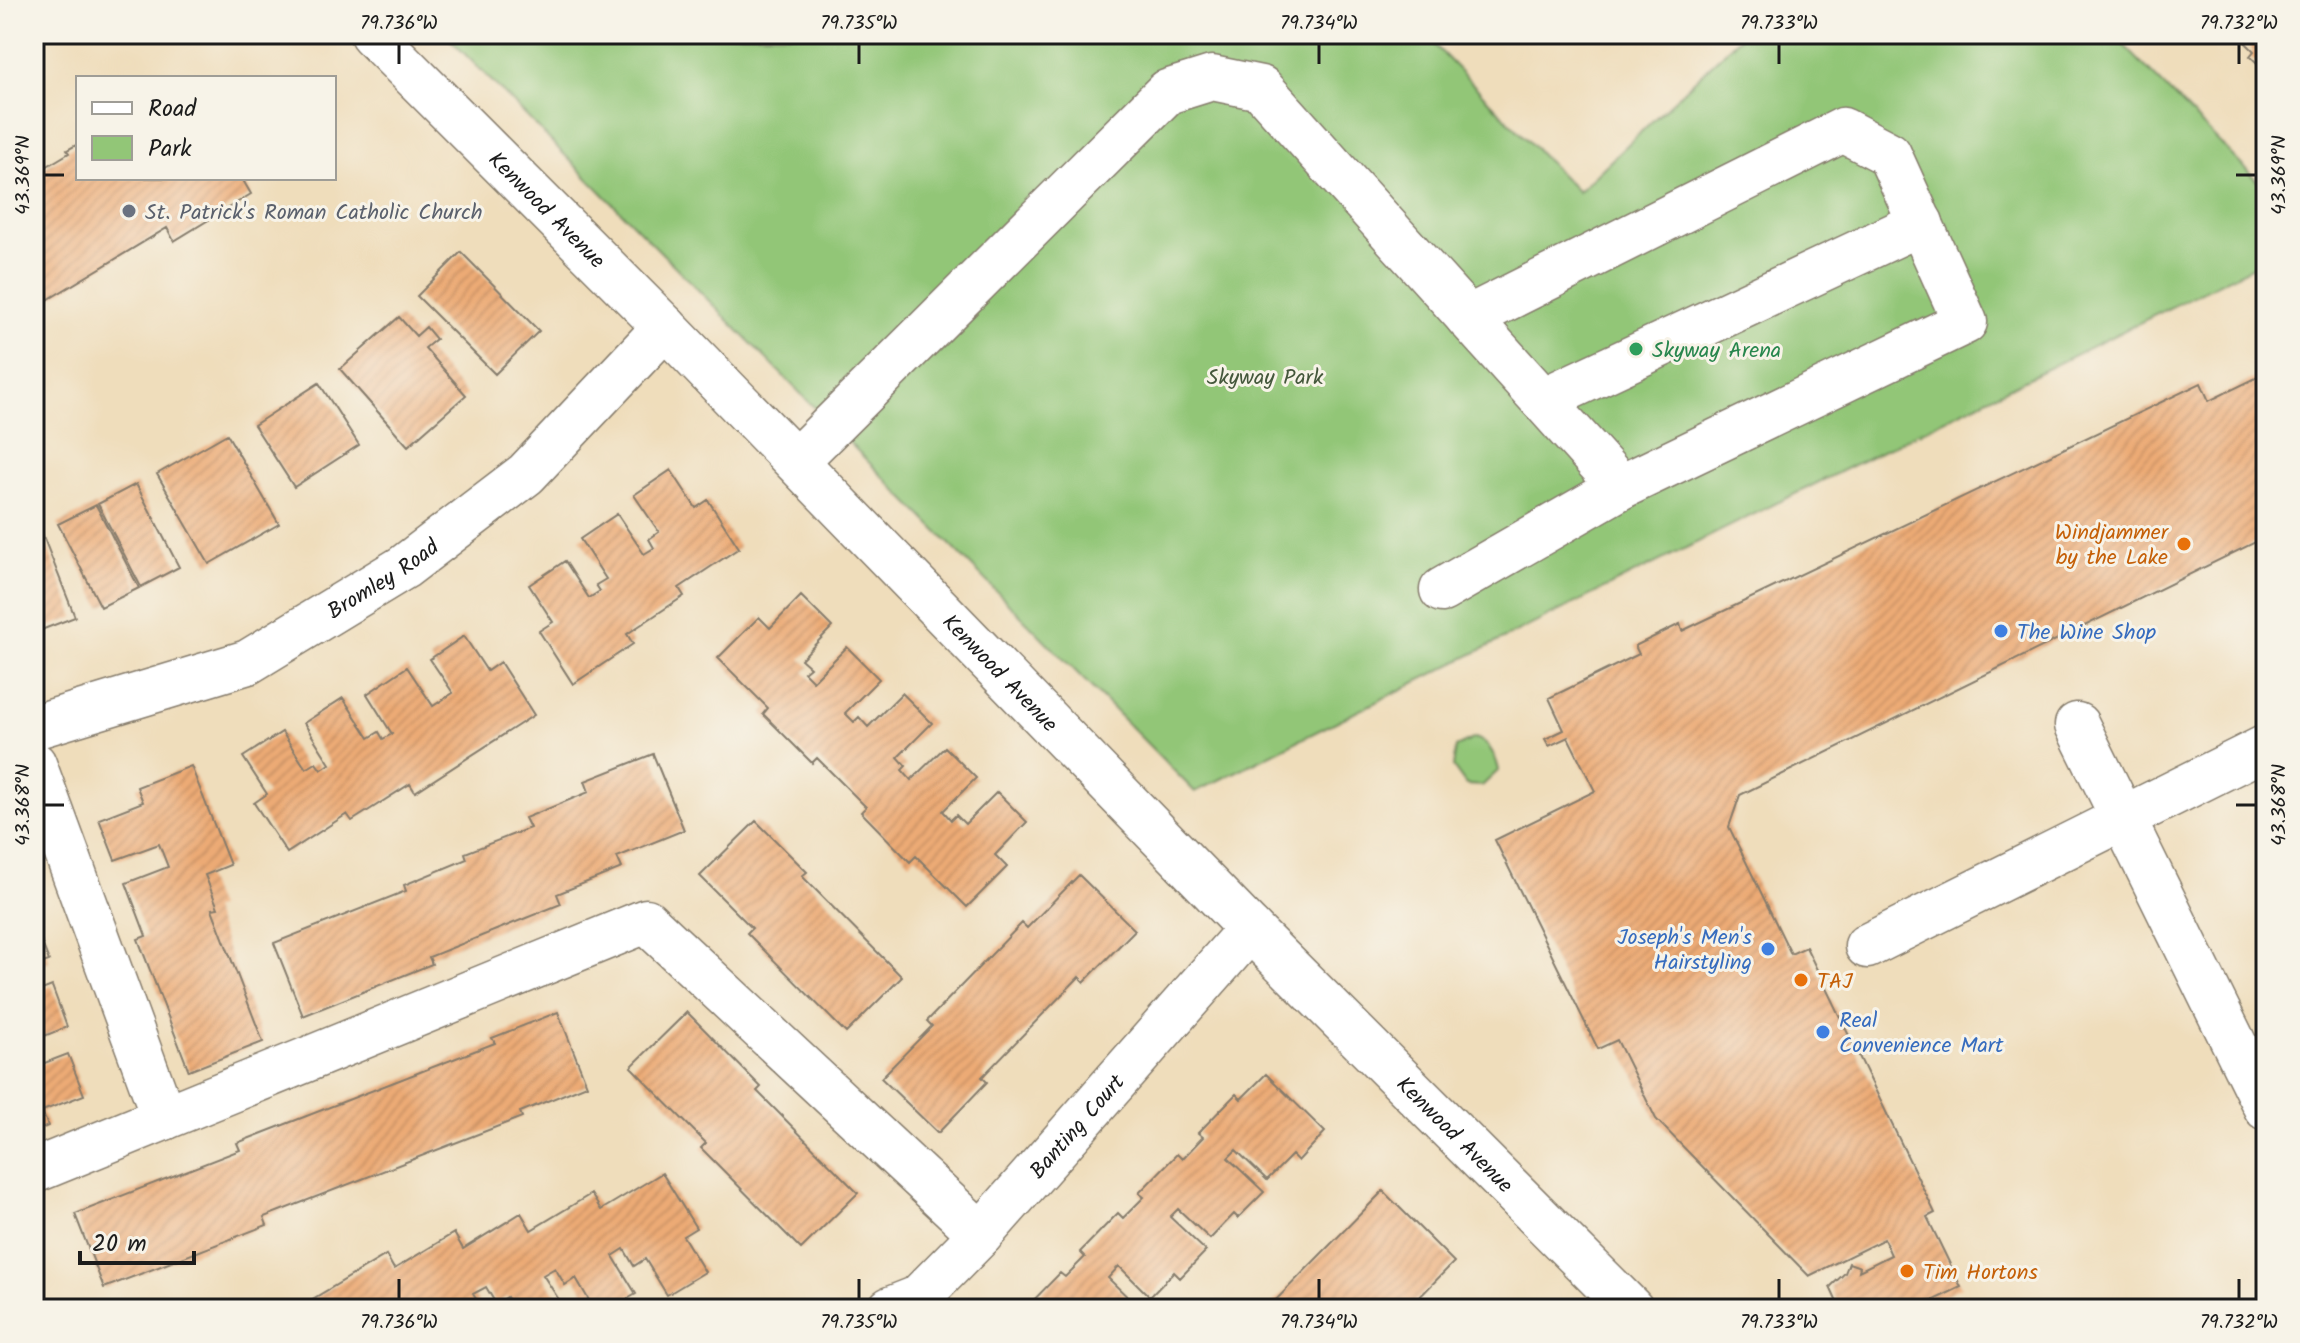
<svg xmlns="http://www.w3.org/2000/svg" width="2300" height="1343" font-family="Kalam,sans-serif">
<defs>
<pattern id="building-hatch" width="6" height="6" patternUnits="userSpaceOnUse" patternTransform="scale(2)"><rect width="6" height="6" fill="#ecaa75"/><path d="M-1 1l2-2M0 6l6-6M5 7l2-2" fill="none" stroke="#ca9265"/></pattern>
</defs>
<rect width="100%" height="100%" fill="#f7f3e8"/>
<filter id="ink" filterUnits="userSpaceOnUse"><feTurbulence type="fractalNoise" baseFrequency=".0125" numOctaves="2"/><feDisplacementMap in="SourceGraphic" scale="16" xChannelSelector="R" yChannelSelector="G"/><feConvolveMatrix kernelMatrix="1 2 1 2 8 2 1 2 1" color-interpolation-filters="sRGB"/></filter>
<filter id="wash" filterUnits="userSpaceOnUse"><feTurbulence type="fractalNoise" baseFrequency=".006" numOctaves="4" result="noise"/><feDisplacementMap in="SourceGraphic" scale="32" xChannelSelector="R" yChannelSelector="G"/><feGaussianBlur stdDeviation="1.8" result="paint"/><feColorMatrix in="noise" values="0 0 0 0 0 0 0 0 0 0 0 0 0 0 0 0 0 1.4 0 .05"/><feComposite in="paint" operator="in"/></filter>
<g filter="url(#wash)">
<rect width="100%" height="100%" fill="#efddbb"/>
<path fill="#92c677" stroke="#57714a" stroke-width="2" d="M 445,34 L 1424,34 L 1578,192 L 1743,34 L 2113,34 L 2266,190 L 2266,260 L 1195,792 Z
M 1475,738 C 1489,742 1496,757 1499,770 L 1482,786 L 1466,785 L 1453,767 L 1456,747 Z"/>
<g id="blocks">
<path fill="url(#building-hatch)" d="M 2237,34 L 2266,34 L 2266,72 L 2250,56 L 2254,51 Z
M 78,144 L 78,178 L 246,178 L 244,182 L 251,194 L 174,241 L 167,228 L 34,308 L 34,174 L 69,153 L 67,150 Z
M 461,252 L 539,331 L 495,374 L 417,296 Z
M 399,317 L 416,336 L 426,327 L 436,339 L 425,348 L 466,395 L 408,446 L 340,369 Z
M 2266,373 L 2266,537 L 1740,795 L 1729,827 L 1791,954 L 1806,947 L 1935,1213 L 1927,1217 L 1961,1287 L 1915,1309 L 1840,1309 L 1830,1287 L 1845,1273 L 1849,1263 L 1860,1267 L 1859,1271 L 1891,1255 L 1884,1239 L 1809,1276 L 1656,1119 L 1617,1040 L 1598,1049 L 1495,840 L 1595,791 L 1568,737 L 1549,746 L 1545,739 L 1564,730 L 1549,698 L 1639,654 L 1635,646 L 1680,624 L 1682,631 L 2201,383 L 2209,401 Z
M 319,383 L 359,445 L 294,487 L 254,425 Z
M 227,434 L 279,524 L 209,564 L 157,474 Z
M 671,470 L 696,508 L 708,500 L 739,548 L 679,588 L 684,596 L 627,634 L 633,644 L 573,684 L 539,631 L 553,622 L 529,585 L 565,561 L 589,598 L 600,591 L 596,585 L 606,579 L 580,539 L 617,514 L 644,554 L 654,548 L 649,539 L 659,532 L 634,495 Z
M 136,484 L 179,567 L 141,587 L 98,504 Z
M 96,505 L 139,588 L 101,607 L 58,524 Z
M 41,531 L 75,617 L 36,632 L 34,534 Z
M 801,596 L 832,627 L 801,659 L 810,667 L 804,672 L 813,681 L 847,647 L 879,679 L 845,713 L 854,722 L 859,717 L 868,727 L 902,693 L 932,723 L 898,757 L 906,766 L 902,770 L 911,780 L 945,747 L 976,778 L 943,811 L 951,820 L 956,815 L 965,824 L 997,792 L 1027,822 L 995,855 L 1007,867 L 967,907 L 916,856 L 910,862 L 861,812 L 866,807 L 817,758 L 812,763 L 763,714 L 768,708 L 718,658 L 759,617 L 770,628 Z
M 464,636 L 487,671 L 500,662 L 534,715 L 415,792 L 410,784 L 352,821 L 347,814 L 287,853 L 254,803 L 267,794 L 243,757 L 282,732 L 306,769 L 316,763 L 321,770 L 330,764 L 304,723 L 343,698 L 369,738 L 379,732 L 383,739 L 392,734 L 367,694 L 407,667 L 433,706 L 453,693 L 430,659 Z
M 653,754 L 684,830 L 617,857 L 622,868 L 557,894 L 561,904 L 429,957 L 432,964 L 303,1016 L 274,943 L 406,891 L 404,885 L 467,859 L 465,853 L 530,828 L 525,818 L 589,792 L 585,781 Z
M 191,766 L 230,865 L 205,875 L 218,908 L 212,909 L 263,1042 L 189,1071 L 138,939 L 146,936 L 126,883 L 168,867 L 159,844 L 115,860 L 99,819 L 143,802 L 137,787 Z
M 756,821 L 807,872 L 802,876 L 902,977 L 846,1033 L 747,933 L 752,928 L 700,876 Z
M 1079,875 L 1135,930 L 1084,982 L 1079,977 L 982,1077 L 987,1082 L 938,1133 L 881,1078 L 932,1026 L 927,1021 L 1022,923 L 1027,928 Z
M 34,923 L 49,961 L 34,966 Z
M 52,986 L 67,1027 L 34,1040 L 34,993 Z
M 558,1012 L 587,1085 L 520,1112 L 522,1117 L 264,1217 L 267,1225 L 104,1288 L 75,1214 L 240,1150 L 237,1143 L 495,1043 L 492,1038 Z
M 687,1012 L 761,1087 L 757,1091 L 858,1193 L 801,1249 L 701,1148 L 706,1143 L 631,1067 Z
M 68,1054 L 84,1095 L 42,1111 L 48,1126 L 34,1132 L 34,1067 Z
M 1266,1074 L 1325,1132 L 1298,1161 L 1292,1155 L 1267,1180 L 1236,1150 L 1228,1158 L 1264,1192 L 1238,1218 L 1234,1214 L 1210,1239 L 1178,1209 L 1170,1217 L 1206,1251 L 1180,1278 L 1174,1272 L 1150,1297 L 1119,1266 L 1108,1278 L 1140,1309 L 1025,1309 L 1060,1273 L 1065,1277 L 1085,1257 L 1080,1252 L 1118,1213 L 1123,1218 L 1144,1197 L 1139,1193 L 1177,1154 L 1182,1159 L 1203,1137 L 1198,1133 L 1236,1094 L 1241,1099 Z
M 662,1173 L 696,1228 L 683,1236 L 705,1272 L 667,1295 L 645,1259 L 634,1266 L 624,1249 L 613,1256 L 636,1294 L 610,1309 L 594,1309 L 576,1278 L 565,1285 L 555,1268 L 543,1275 L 565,1309 L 514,1309 L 507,1297 L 496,1304 L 486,1287 L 473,1294 L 482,1309 L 296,1309 L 386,1255 L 394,1269 L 454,1233 L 463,1249 L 521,1213 L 531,1230 L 591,1194 L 601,1210 Z
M 1383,1191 L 1454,1262 L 1408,1309 L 1267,1309 Z"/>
</g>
</g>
<g filter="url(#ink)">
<use href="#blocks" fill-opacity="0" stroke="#867c6c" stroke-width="2"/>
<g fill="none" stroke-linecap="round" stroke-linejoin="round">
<g stroke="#867c6c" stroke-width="47">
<g id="minor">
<path id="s1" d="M 372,34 L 665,327 L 1250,929 L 1631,1309"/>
<path d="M 1543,400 L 1921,223"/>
<path d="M 796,461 L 1167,92 L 1212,78 L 1261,88 L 1621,487"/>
<path d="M 1442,590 L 1621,487 L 1965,322 L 1889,154 L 1843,130 L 1468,318"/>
<path d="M 2077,725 L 2266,1108"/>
<path id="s2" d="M 34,727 L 248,662 L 404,567 L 526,474 L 665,327"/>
<path d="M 34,764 L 164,1118"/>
<path d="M 1867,946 L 2266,747"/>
<path d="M 34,1171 L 646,921 L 981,1234"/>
<path id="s3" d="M 890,1309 L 918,1298 L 981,1234 L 1250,929"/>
</g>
</g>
<use href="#minor" stroke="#fff" stroke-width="44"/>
</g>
</g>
<path fill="none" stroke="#1c1c1c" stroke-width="3" d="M 399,44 L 399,64M 859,44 L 859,64M 1319,44 L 1319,64M 1779,44 L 1779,64M 2239,44 L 2239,64M 44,175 L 64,175M 2236,175 L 2256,175M 44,805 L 64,805M 2236,805 L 2256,805M 399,1279 L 399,1299M 859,1279 L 859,1299M 1319,1279 L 1319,1299M 1779,1279 L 1779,1299M 2239,1279 L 2239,1299"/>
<circle fill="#6b7280" stroke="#f7f3e8" stroke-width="3" cx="129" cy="211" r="8"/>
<circle fill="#2e9e5b" stroke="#f7f3e8" stroke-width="3" cx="1636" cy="349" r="8"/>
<g fill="#e8710a" stroke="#f7f3e8" stroke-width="3">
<circle cx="2184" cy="544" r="8"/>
<circle cx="1801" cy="980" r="8"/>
<circle cx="1907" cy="1271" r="8"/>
</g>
<g fill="#3f7fe0" stroke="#f7f3e8" stroke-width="3">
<circle cx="2001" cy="631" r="8"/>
<circle cx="1768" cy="949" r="8"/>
<circle cx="1823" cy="1032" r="8"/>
</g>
<g text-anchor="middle" stroke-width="6" stroke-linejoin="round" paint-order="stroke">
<g font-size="22" fill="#1c1c1c" stroke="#f7f3e8">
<text dy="8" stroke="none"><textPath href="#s1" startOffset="248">Kenwood Avenue</textPath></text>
<text dy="8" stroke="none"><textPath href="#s2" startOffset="382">Bromley Road</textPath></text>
<text dy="8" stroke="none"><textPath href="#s1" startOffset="896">Kenwood Avenue</textPath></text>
<text dy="8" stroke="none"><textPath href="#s3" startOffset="264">Banting Court</textPath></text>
<text dy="8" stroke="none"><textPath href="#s1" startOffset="1544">Kenwood Avenue</textPath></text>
</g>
<g font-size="22" fill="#5b616d" stroke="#f7f3e8" text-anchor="start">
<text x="145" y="219">St. Patrick's Roman Catholic Church</text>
</g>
<g font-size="22" fill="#27864d" stroke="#f7f3e8" text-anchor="start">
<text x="1652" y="357">Skyway Arena</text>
</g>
<g font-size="22" fill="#45583c" stroke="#f7f3e8">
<text x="1265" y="384">Skyway Park</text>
</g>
<g font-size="22" fill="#c56008" stroke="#f7f3e8" text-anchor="start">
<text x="2168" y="539" text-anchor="end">Windjammer<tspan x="2168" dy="25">by the Lake</tspan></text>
<text x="1817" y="988">TAJ</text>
<text x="1923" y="1279">Tim Hortons</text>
</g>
<g font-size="22" fill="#366cbe" stroke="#f7f3e8" text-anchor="start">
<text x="2017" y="639">The Wine Shop</text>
<text x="1752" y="944" text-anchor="end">Joseph's Men's<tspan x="1752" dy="25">Hairstyling</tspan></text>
<text x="1839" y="1027">Real<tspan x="1839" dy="25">Convenience Mart</tspan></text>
</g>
</g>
<rect width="2300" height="1343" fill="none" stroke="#f7f3e8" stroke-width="88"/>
<rect x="76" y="76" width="260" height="104" fill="#f7f3e8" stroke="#9f9d96" stroke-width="2"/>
<rect x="92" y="102" width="40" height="12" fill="#ffffff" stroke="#9f9d96" stroke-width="2"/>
<text x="148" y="116" font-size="24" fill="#1c1c1c">Road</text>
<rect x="92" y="136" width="40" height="24" fill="#92c677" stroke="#9f9d96" stroke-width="2"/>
<text x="148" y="156" font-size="24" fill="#1c1c1c">Park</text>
<path d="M80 1251v12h114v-12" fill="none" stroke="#1c1c1c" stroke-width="4"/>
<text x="92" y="1251" font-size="24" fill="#1c1c1c" stroke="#f7f3e8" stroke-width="6" paint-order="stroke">20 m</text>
<rect x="44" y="44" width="2212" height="1255" fill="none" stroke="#1c1c1c" stroke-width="3"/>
<g font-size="20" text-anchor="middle" fill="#1c1c1c">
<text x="399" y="29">79.736°W</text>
<text x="859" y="29">79.735°W</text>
<text x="1319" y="29">79.734°W</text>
<text x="1779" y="29">79.733°W</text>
<text x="2239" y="29">79.732°W</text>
<text transform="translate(22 175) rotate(-90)" y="7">43.369°N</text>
<text transform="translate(2278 175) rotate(-90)" y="7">43.369°N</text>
<text transform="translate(22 805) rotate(-90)" y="7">43.368°N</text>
<text transform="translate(2278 805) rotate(-90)" y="7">43.368°N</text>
<text x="399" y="1328">79.736°W</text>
<text x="859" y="1328">79.735°W</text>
<text x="1319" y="1328">79.734°W</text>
<text x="1779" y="1328">79.733°W</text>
<text x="2239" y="1328">79.732°W</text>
</g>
</svg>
